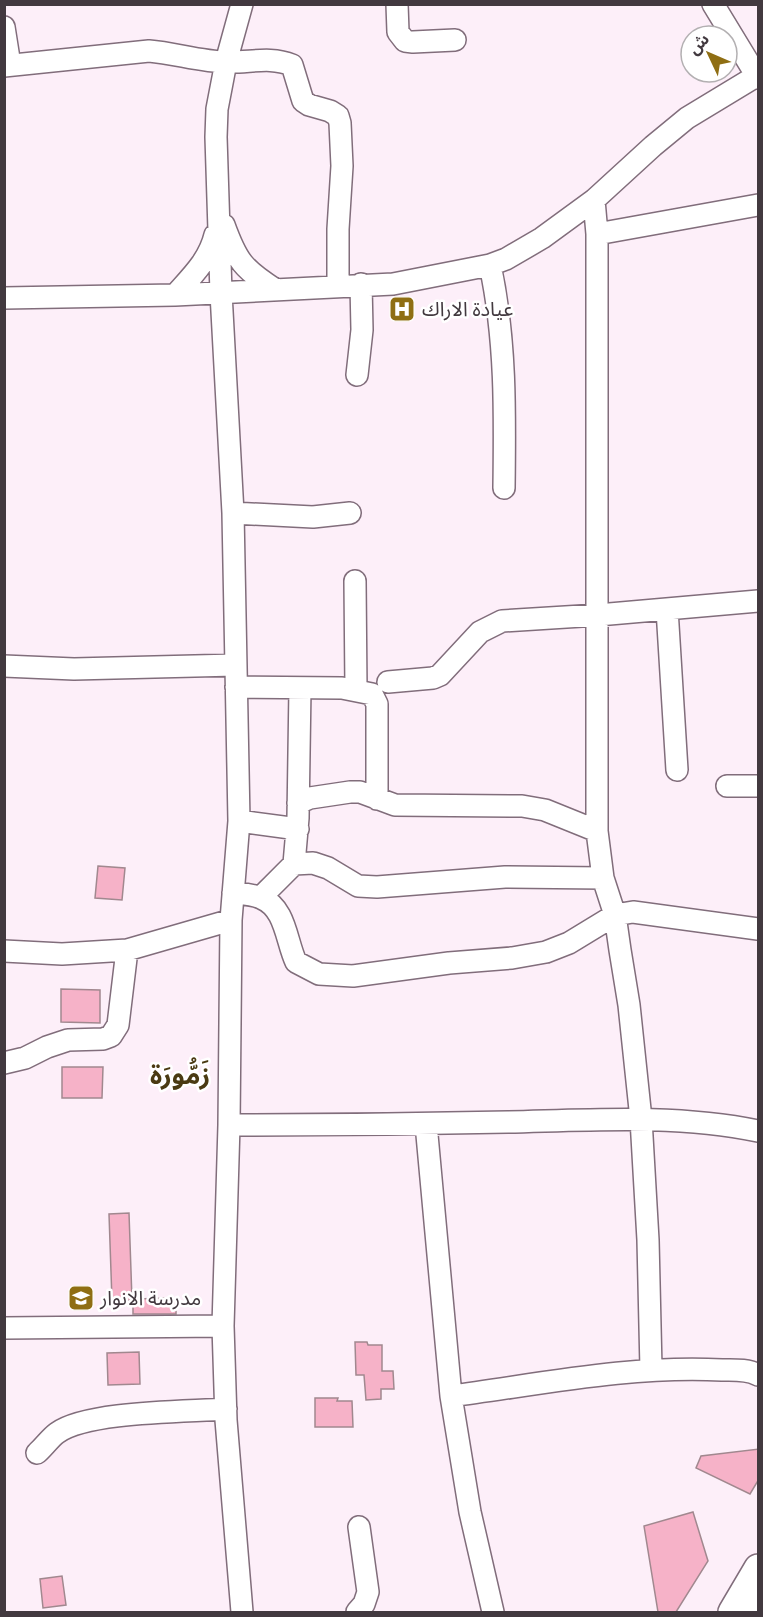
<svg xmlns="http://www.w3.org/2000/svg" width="763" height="1617" font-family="Karla,'Noto Sans Arabic',sans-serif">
<rect width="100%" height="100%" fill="#fdeff9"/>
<path fill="#f6b2c8" stroke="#a1888f" stroke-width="1.5" d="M 98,866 L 125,868 L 122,900 L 95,898 Z
M 61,989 L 100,990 L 100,1023 L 61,1022 Z
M 62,1067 L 103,1067 L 102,1098 L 62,1098 Z
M 129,1213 L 132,1300 L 112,1301 L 109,1214 Z
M 176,1298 L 176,1314 L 133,1314 L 133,1299 Z
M 355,1342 L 367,1342 L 368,1345 L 382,1345 L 382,1371 L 393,1371 L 394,1389 L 381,1389 L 381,1399 L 366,1400 L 364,1375 L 356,1375 Z
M 139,1352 L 140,1384 L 108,1385 L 107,1353 Z
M 315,1398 L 338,1398 L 337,1401 L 352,1401 L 353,1427 L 315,1427 Z
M 759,1449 L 759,1479 L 750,1494 L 696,1468 L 701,1456 Z
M 693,1512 L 708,1561 L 676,1612 L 658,1612 L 644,1526 Z
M 62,1576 L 66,1605 L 43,1608 L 40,1579 Z"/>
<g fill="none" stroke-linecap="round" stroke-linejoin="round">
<g stroke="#816d7b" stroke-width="24">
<path id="minor" d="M 397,4 L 398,32 L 405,41 L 413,42 L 455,40
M 713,4 L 758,78
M 4,27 L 10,65
M 4,66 L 149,51 C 175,53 201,62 227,62 C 249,63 270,56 292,65 L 303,101 L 309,105 L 330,111 L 338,116 L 340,123 L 342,166 L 338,229 L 338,286
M 594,200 L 597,234 L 597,831 L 603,878 L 615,915 L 620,950 L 629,1005 L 641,1119 L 648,1240 L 651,1369
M 224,225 C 237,261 243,269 276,290
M 597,234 L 758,205
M 490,265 C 506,339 505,413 504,488
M 175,295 C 192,276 209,260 215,235
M 4,298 L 175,295 L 393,284 L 490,265 L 506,259 L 542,238 L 594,200 L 653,146 L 687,118 L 758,75
M 357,375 L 362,330 L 361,284
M 233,513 L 313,517 L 350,513
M 355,581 L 356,690
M 667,609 L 677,770
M 4,666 L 74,669 L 235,665
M 388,682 L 433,678 L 440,675 L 480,632 L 502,621 L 598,615 L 758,601
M 236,687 L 342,688 L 372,694 L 377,704 L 377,799
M 727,786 L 758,786
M 298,803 L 310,798 L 350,792 L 360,792 L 395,805 L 522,806 L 545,810 L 597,831
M 239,821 L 298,829
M 294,864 L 313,863 L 328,868 L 358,886 L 377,887 L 505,877 L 603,878
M 233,893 C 242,894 252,894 261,898 C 286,908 286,941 296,962 L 319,974 L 353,976 L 449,963 L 512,958 L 546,952 L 569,943 L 615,915 L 633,912 L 758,929
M 261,897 L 294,864 L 298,818 L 300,688
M 4,951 L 62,954 L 127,950 L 231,920
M 4,1063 L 25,1058 L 47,1047 L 68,1040 L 103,1039 L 111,1036 L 118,1025 L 127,950
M 426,1124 L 451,1396 L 470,1512 L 493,1612
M 229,1125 C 322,1125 415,1124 508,1122 C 591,1120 676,1114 758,1131
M 4,1328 L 223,1326
M 451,1396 C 541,1384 632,1365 722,1370 C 734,1370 748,1369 758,1375
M 37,1453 C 44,1447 50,1438 57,1433 C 87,1411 186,1412 226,1409
M 242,1612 L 226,1420 L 223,1326 L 229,1125 L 231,920 L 239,821 L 233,513 L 221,293 L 216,137 L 217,109 L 226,62 L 242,4
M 357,1612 L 364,1604 L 368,1592 L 359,1527"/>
</g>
<g stroke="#816d7b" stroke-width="30">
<path id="major" d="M 732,1612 L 758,1568
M 757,1612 L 758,1610"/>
</g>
<use href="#minor" stroke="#fff" stroke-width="21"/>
<use href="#major" stroke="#fff" stroke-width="27"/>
</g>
<defs>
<g id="hospital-square" transform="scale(1.35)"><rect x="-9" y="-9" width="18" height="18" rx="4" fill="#8f6e13" stroke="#fff"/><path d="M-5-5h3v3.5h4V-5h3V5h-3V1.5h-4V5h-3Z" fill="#fff"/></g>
<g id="school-square" transform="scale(1.35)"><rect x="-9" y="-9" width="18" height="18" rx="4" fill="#8f6e13" stroke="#fff"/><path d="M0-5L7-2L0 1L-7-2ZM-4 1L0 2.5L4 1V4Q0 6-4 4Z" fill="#fff"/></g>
</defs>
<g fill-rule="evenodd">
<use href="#hospital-square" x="402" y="309"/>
<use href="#school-square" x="81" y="1298"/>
</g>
<g text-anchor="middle" stroke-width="5" stroke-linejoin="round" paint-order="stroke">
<g font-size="20" fill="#42393f" stroke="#fff" text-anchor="start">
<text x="422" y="316">عيادة الاراك</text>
<text x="100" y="1305">مدرسة الانوار</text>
</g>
<g font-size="26" font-weight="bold" fill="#4a3a12" stroke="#fff">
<text x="180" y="1084">زَمُّورَة</text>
</g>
</g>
<rect width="763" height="1617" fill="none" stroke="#42393f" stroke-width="12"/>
<g transform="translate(709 54) rotate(314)"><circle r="28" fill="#ffffff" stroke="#b3b0b2" stroke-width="1.5"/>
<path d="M0-4.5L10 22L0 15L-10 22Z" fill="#8f6e13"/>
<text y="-9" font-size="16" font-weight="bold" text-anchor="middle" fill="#42393f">ش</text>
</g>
</svg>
